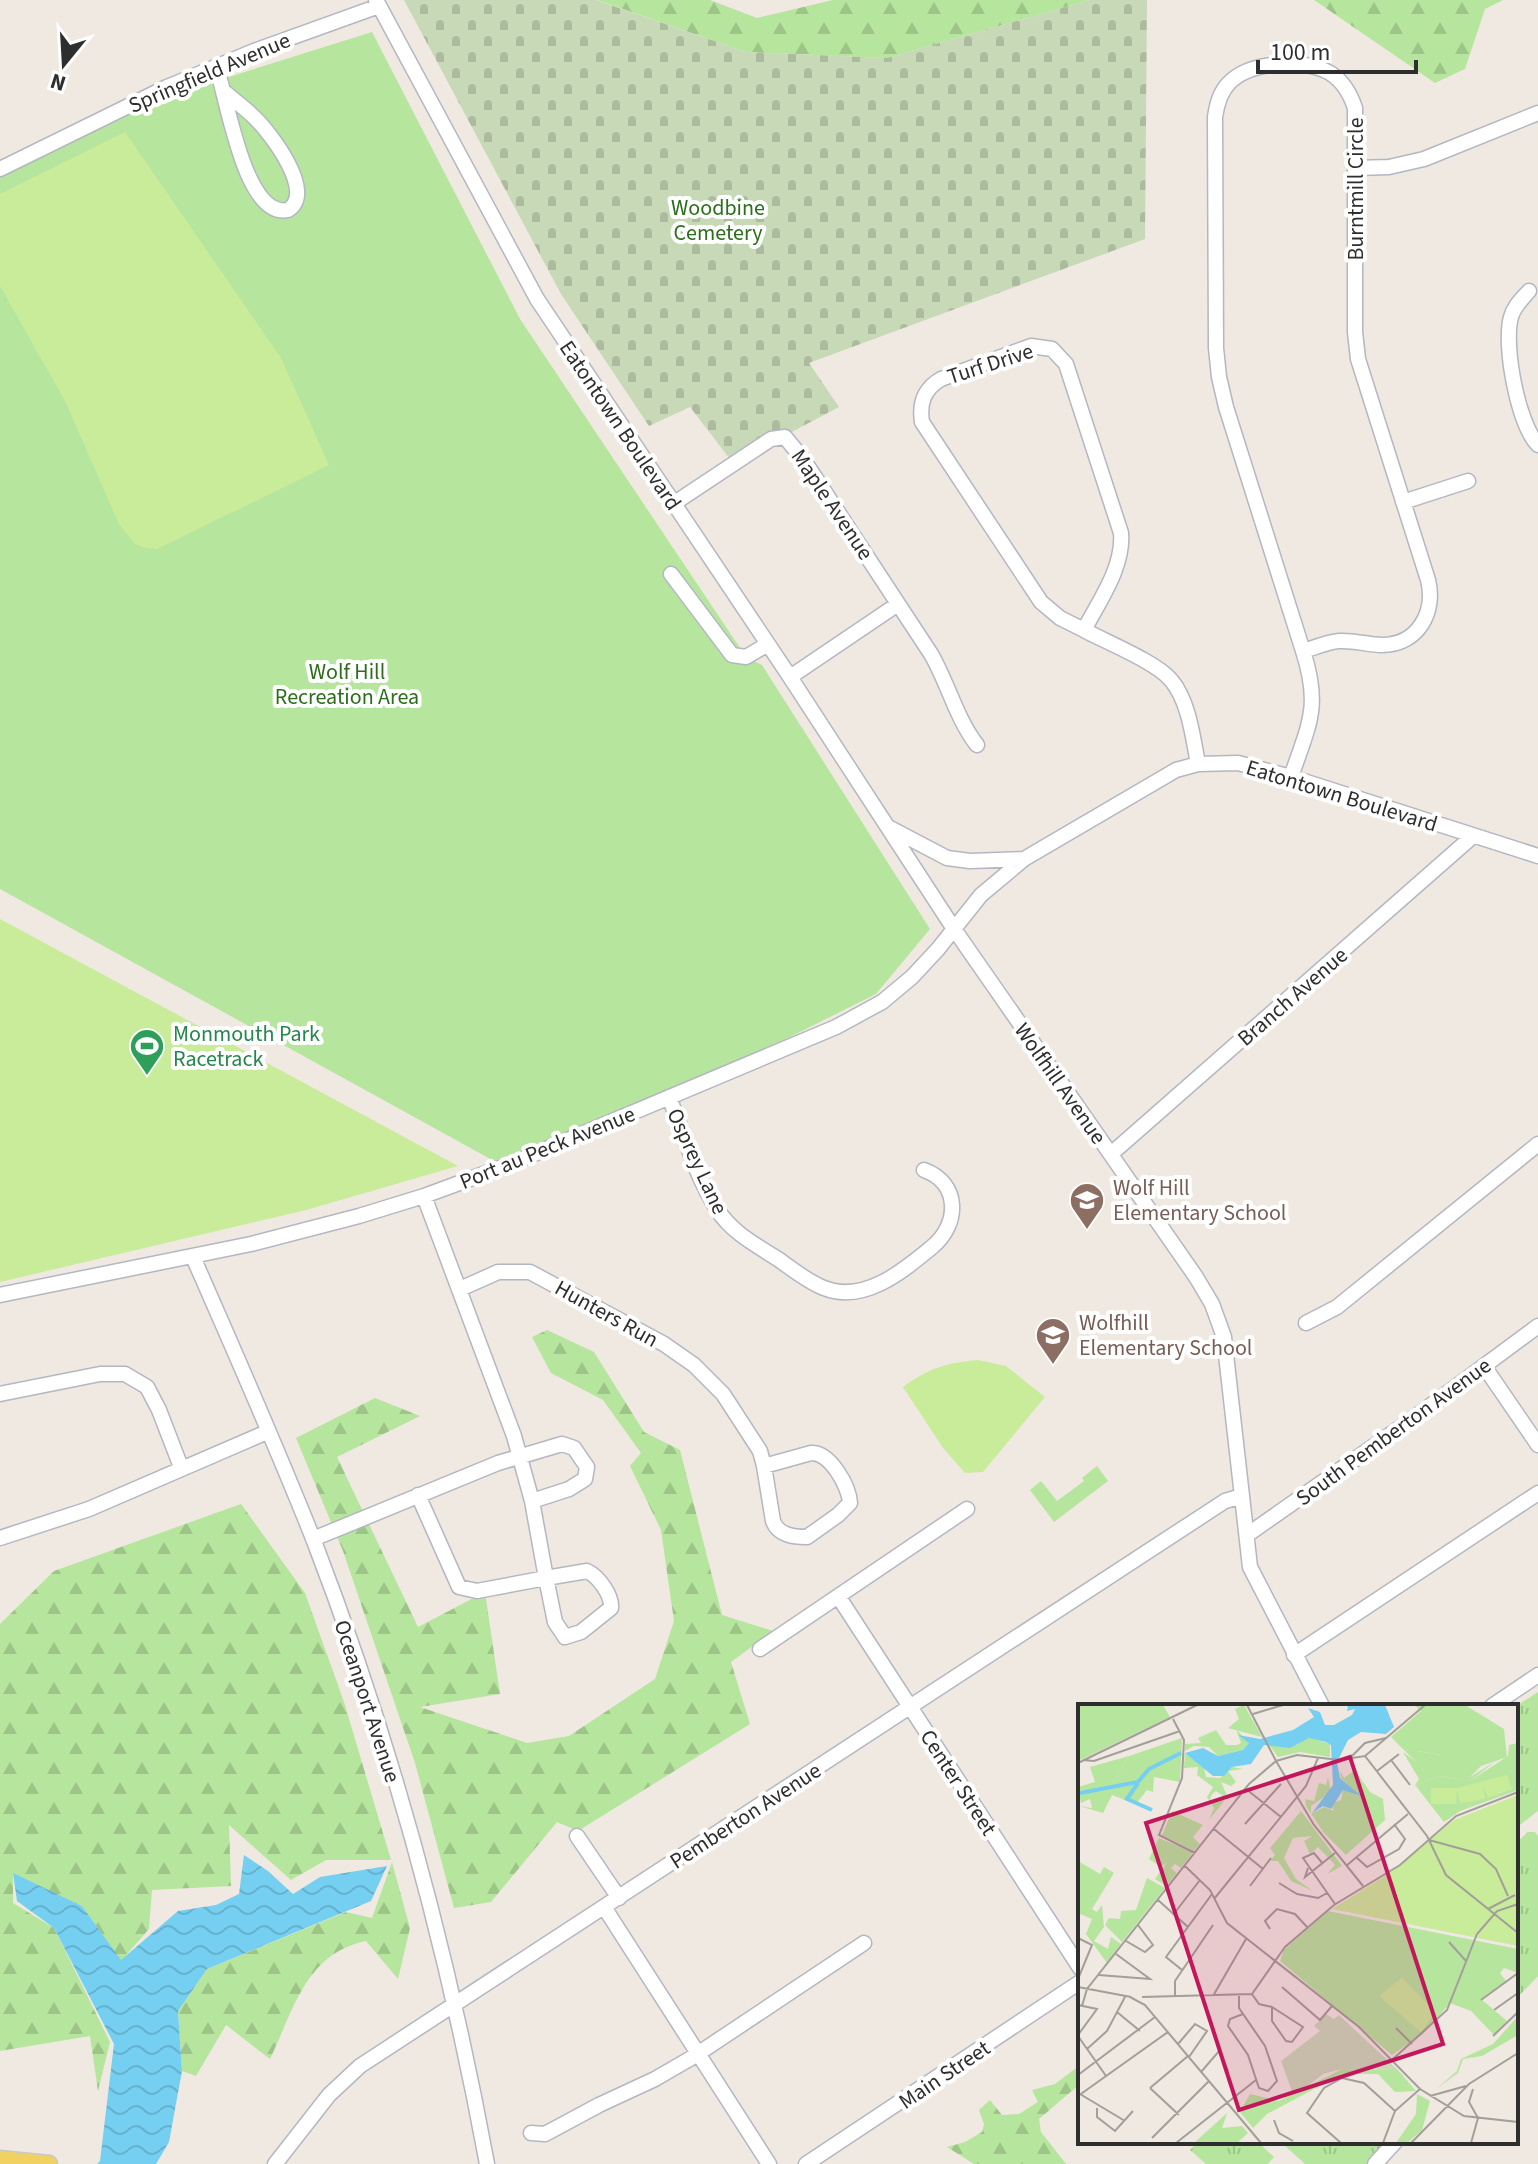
<svg xmlns="http://www.w3.org/2000/svg" width="1538" height="2164" font-family="'Source Sans 3',sans-serif">
<defs>
<pattern id="grass-tufts" width="24" height="20" patternUnits="userSpaceOnUse" patternTransform="scale(2)"><rect width="24" height="20" fill="#b6e59e"/><path d="M3 7l-1-3M5 7V3M7 7l1-3M15 17l-1-3M17 17v-4M19 17l1-3" fill="none" stroke="#9dc588"/></pattern>
<pattern id="forest-firs" width="22" height="20" patternUnits="userSpaceOnUse" patternTransform="scale(2)"><rect width="22" height="20" fill="#b6e59e"/><path d="M5 1l3.5 6h-7zM16 11l3.5 6h-7z" fill="#9dc588"/></pattern>
<pattern id="cemetery-stones" width="16" height="16" patternUnits="userSpaceOnUse" patternTransform="scale(2)"><rect width="16" height="16" fill="#c8d9b8"/><path d="M2 7V4a2 2 0 0 1 4 0v3zM10 15v-3a2 2 0 0 1 4 0v3z" fill="#acbb9e"/></pattern>
<pattern id="water-waves" width="16" height="10" patternUnits="userSpaceOnUse" patternTransform="scale(2)"><rect width="16" height="10" fill="#75cff0"/><path d="M0 5q4-4 8 0t8 0" fill="none" stroke="#66b2ce"/></pattern>
</defs>
<rect width="100%" height="100%" fill="#efe9e1"/>
<path fill="url(#grass-tufts)" d="M 1538,1692 L 1538,1811 L 1516,1828 L 1516,1706 Z
M 1528,1832 L 1535,1832 L 1538,1836 L 1538,1976 L 1516,1999 L 1516,1843 Z
M 1198,2142 L 1258,2142 L 1274,2157 L 1268,2164 L 1206,2164 L 1190,2150 Z
M 1281,2142 L 1387,2142 L 1367,2164 L 1305,2164 Z"/>
<path fill="url(#forest-firs)" d="M 597,0 L 710,0 L 757,18 L 833,0 L 1090,0 L 887,58 L 746,52 Z
M 1314,0 L 1503,0 L 1485,9 L 1465,69 L 1435,83 Z
M 547,1330 L 594,1352 L 644,1432 L 680,1450 L 722,1615 L 773,1631 L 731,1662 L 750,1724 L 578,1831 L 557,1822 L 491,1902 L 454,1908 L 415,1763 L 343,1551 L 296,1438 L 375,1398 L 420,1416 L 337,1457 L 418,1627 L 485,1592 L 500,1694 L 420,1707 L 527,1743 L 569,1736 L 655,1679 L 674,1621 L 661,1530 L 630,1466 L 641,1453 L 603,1400 L 551,1373 L 532,1337 Z
M 241,1504 L 305,1593 L 344,1702 L 391,1860 L 326,1860 L 291,1880 L 229,1825 L 231,1886 L 152,1890 L 149,1929 L 121,1961 L 82,1906 L 13,1874 L 13,1903 L 54,1928 L 110,2042 L 98,2091 L 90,2036 L 0,2051 L 0,1624 L 54,1571 Z
M 392,1862 L 410,1928 L 398,1979 L 366,1941 C 306,1953 294,2009 270,2059 L 226,2025 L 196,2076 L 182,2071 L 178,2011 L 207,1969 L 346,1912 L 372,1918 Z
M 1080,2065 L 1080,2084 L 1039,2119 L 1041,2132 L 1066,2164 L 974,2164 L 947,2147 L 965,2142 L 982,2132 L 984,2124 L 979,2110 L 990,2100 L 1002,2115 L 1019,2114 L 1038,2102 L 1032,2090 L 1055,2084 Z"/>
<path fill="url(#cemetery-stones)" d="M 404,0 L 596,0 L 746,52 L 887,58 L 1090,0 L 1147,0 L 1145,239 L 809,363 L 839,407 L 733,463 L 690,407 L 649,426 L 561,294 Z"/>
<path fill="#b6e59e" d="M 372,32 L 520,319 L 746,657 L 762,665 L 930,929 L 876,994 L 726,1069 L 494,1161 L 0,889 L 0,171 L 114,113 Z
M 1097,1466 L 1108,1481 L 1054,1522 L 1030,1490 L 1041,1481 L 1057,1501 L 1084,1481 L 1082,1478 Z"/>
<path fill="#c9ec9a" d="M 125,132 L 281,358 L 329,465 L 157,549 L 145,548 L 135,544 L 119,524 L 65,401 L 0,286 L 0,194 Z
M 0,919 L 458,1166 L 306,1210 L 0,1282 Z
M 978,1360 L 1006,1366 L 1045,1397 L 983,1472 L 965,1473 L 943,1448 L 903,1387 C 929,1368 946,1363 978,1360 Z"/>
<path fill="url(#water-waves)" d="M 244,1855 L 268,1871 L 293,1894 L 320,1877 L 387,1866 L 371,1901 L 207,1969 L 178,2011 L 182,2071 L 169,2142 L 156,2164 L 97,2164 L 100,2161 L 114,2044 L 54,1928 L 17,1901 L 13,1873 L 82,1906 L 121,1960 L 178,1911 L 216,1905 L 239,1894 Z"/>
<g fill="none" stroke-linecap="round" stroke-linejoin="round">
<g stroke="#b4b7c1" stroke-width="17">
<path id="minor" d="M 376,0 L 537,299 L 790,677 L 954,929 L 1196,1277 L 1212,1304 L 1224,1337 L 1250,1567 L 1322,1706
M 216,66 C 227,96 244,219 288,210 C 316,193 272,135 255,118 C 246,109 235,101 226,93
M 1356,168 L 1389,167 L 1424,159 L 1538,113
M 0,169 L 167,87 L 254,51 L 379,6
M 1529,291 C 1522,299 1514,306 1511,317 C 1503,345 1518,424 1538,445
M 1031,346 L 1052,349 L 1066,364 L 1121,533 C 1124,567 1099,601 1084,630 L 1060,618 L 1041,602 L 922,422 C 919,403 924,389 941,379 Z
M 1403,502 L 1468,481
M 673,504 L 771,439 L 785,437 L 803,459 L 931,654 C 948,683 956,718 977,745
M 671,574 L 732,655 L 746,657 L 768,644
M 1084,630 C 1106,642 1156,662 1171,680 C 1189,701 1193,738 1198,764
M 790,677 L 898,604
M 1291,777 C 1309,724 1321,707 1303,651 L 1226,407 L 1219,377 L 1216,348 L 1215,117 C 1217,104 1220,92 1229,83 C 1250,61 1304,58 1330,73 C 1343,81 1350,93 1355,108 L 1355,332 L 1358,359 L 1428,580 C 1436,612 1418,645 1382,645 C 1368,645 1354,640 1339,641 C 1327,642 1314,648 1303,651
M 890,828 L 947,858 L 970,861 L 1024,859
M 669,1097 C 683,1132 697,1179 717,1209 C 731,1232 756,1245 778,1259 C 792,1269 808,1282 824,1288 C 864,1304 903,1271 932,1247 C 960,1224 960,1183 924,1170
M 1111,1154 L 1473,836
M 193,1257 C 234,1350 276,1445 314,1541 C 391,1741 448,1952 487,2164
M 460,1289 L 498,1272 L 530,1272 L 664,1344 L 694,1365 L 723,1394 L 760,1451 L 764,1466
M 0,1295 L 251,1244 L 359,1216 L 424,1196 L 508,1165 L 836,1027 L 882,1002 L 912,977 L 938,949 L 981,895 L 1024,859 L 1176,770 L 1198,764 L 1238,763 L 1291,777 L 1538,856
M 1306,1323 L 1337,1307 L 1538,1144
M 1484,1366 L 1538,1445
M 0,1394 L 100,1374 L 125,1374 L 147,1387 L 159,1410 L 181,1467
M 811,1453 C 830,1452 849,1486 850,1503 L 838,1515 L 807,1537 C 793,1537 778,1535 773,1521 L 764,1466 Z
M 418,1495 L 459,1587 L 477,1591 L 546,1578 L 532,1501 L 514,1436 L 424,1196
M 1247,1535 L 1411,1420 L 1538,1326
M 0,1538 L 89,1509 L 267,1432
M 313,1539 L 498,1463 L 562,1444 L 574,1448 L 587,1467 L 585,1479 L 569,1489 L 532,1501
M 587,1571 C 599,1577 612,1595 611,1608 L 581,1632 L 565,1637 L 555,1622 L 546,1578 Z
M 838,1596 L 1080,1968
M 760,1649 L 967,1509
M 1294,1655 L 1538,1493
M 1492,1706 L 1538,1675
M 577,1836 L 619,1898
M 604,1907 L 769,2164
M 531,2133 L 545,2134 L 599,2105 L 655,2079 L 693,2057 L 864,1943
M 275,2164 L 329,2095 L 360,2066 L 1225,1501 L 1242,1496
M 806,2164 L 1080,1982
M 1375,2164 L 1395,2142"/>
</g>
<g stroke="#c9c9c9" stroke-width="19">
<path id="major" d="M 0,2159 L 49,2164"/>
</g>
<use href="#minor" stroke="#fff" stroke-width="14"/>
<use href="#major" stroke="#f2d163" stroke-width="16"/>
</g>
<defs>
<g id="stadium-pin" transform="scale(1.8)"><path d="M0 17L-7.5 6A9.5 9.5 0 1 1 7.5 6Z" fill="#2e9e5b" stroke="#fff"/><path d="M0-5a6.5 5 0 1 0 0 10a6.5 5 0 1 0 0-10ZM-3.5-1.8h7v3.6h-7Z" fill="#fff"/></g>
<g id="school-pin" transform="scale(1.8)"><path d="M0 17L-7.5 6A9.5 9.5 0 1 1 7.5 6Z" fill="#8d6e63" stroke="#fff"/><path d="M0-5L7-2L0 1L-7-2ZM-4 1L0 2.5L4 1V4Q0 6-4 4Z" fill="#fff"/></g>
</defs>
<g fill-rule="evenodd">
<use href="#stadium-pin" x="147" y="1046"/>
<use href="#school-pin" x="1087" y="1200"/>
<use href="#school-pin" x="1053" y="1335"/>
</g>
<g text-anchor="middle" stroke-width="8" stroke-linejoin="round" paint-order="stroke">
<g font-size="22" fill="#2e2e2e" stroke="#fff">
<text transform="translate(209 72) rotate(-23)" y="8">Springfield Avenue</text>
<text transform="translate(1355 189) rotate(-90)" y="8">Burntmill Circle</text>
<text transform="translate(990 363) rotate(-18)" y="8">Turf Drive</text>
<text transform="translate(621 425) rotate(56)" y="8">Eatontown Boulevard</text>
<text transform="translate(833 504) rotate(56)" y="8">Maple Avenue</text>
<text transform="translate(1342 795) rotate(17)" y="8">Eatontown Boulevard</text>
<text transform="translate(1292 996) rotate(-41)" y="8">Branch Avenue</text>
<text transform="translate(1061 1083) rotate(55)" y="8">Wolfhill Avenue</text>
<text transform="translate(547 1147) rotate(-22)" y="8">Port au Peck Avenue</text>
<text transform="translate(698 1161) rotate(65)" y="8">Osprey Lane</text>
<text transform="translate(607 1313) rotate(29)" y="8">Hunters Run</text>
<text transform="translate(1393 1431) rotate(-36)" y="8">South Pemberton Avenue</text>
<text transform="translate(368 1701) rotate(72)" y="8">Oceanport Avenue</text>
<text transform="translate(959 1782) rotate(57)" y="8">Center Street</text>
<text transform="translate(745 1815) rotate(-33)" y="8">Pemberton Avenue</text>
<text transform="translate(944 2074) rotate(-34)" y="8">Main Street</text>
</g>
<g font-size="22" fill="#2c6e1b" stroke="#fff">
<text x="718" y="215">Woodbine<tspan x="718" dy="25">Cemetery</tspan></text>
<text x="347" y="679">Wolf Hill<tspan x="347" dy="25">Recreation Area</tspan></text>
</g>
<g font-size="22" fill="#27864d" stroke="#fff" text-anchor="start">
<text x="173" y="1041">Monmouth Park<tspan x="173" dy="25">Racetrack</tspan></text>
</g>
<g font-size="22" fill="#785e54" stroke="#fff" text-anchor="start">
<text x="1113" y="1195">Wolf Hill<tspan x="1113" dy="25">Elementary School</tspan></text>
<text x="1079" y="1330">Wolfhill<tspan x="1079" dy="25">Elementary School</tspan></text>
</g>
</g>
<g transform="translate(1078 1704)">
<rect width="440" height="440" fill="#efe9e1"/>
<path d="M 166,1 L 184,33 L 150,24 L 161,15 L 157,5 ZM 104,34 L 102,78 L 76,73 L 75,88 L 69,86 L 58,100 L 34,91 L 25,109 L 1,102 L 14,104 L 12,95 L 3,99 L 0,89 L 32,83 L 51,52 ZM 94,107 L 125,121 L 115,133 L 122,140 L 116,147 L 84,131 ZM 81,134 L 115,148 L 103,164 L 97,160 L 93,164 L 99,169 L 88,182 L 77,175 L 89,158 L 83,163 L 71,155 ZM 0,157 L 22,170 L 26,163 L 36,169 L 14,205 L 19,208 L 24,201 L 26,223 L 16,237 L 30,245 L 33,233 L 43,240 L 29,259 L 8,230 L 14,215 L 0,209 ZM 69,174 L 87,184 L 44,238 L 27,221 L 31,214 L 42,215 L 43,207 L 58,206 Z" fill="#b6e59e"/>
<path d="M 158,25 L 171,39 L 165,46 L 140,52 L 131,43 L 116,42 L 107,47 L 107,40 L 123,39 L 120,34 L 138,26 L 148,41 L 159,41 L 163,39 ZM 339,47 L 363,51 L 389,75 L 418,57 L 392,77 L 363,72 L 337,81 L 341,75 L 325,48 L 337,57 ZM 107,49 L 126,64 L 128,73 L 142,74 L 154,63 L 165,65 L 150,67 L 158,78 L 153,82 L 143,78 L 151,96 L 138,87 L 134,90 L 132,96 L 147,96 L 131,116 L 136,104 L 129,93 L 135,83 L 119,71 L 120,63 L 106,64 ZM 51,52 L 32,83 L 0,89 L 0,83 L 17,78 L 12,63 ZM 277,66 L 292,88 L 305,95 L 307,116 L 268,151 L 246,129 L 228,102 L 227,95 L 236,97 L 241,79 L 248,81 L 250,73 L 253,88 L 233,102 L 233,110 L 246,103 L 256,107 L 253,100 L 263,96 L 265,85 L 282,92 L 263,74 L 262,67 L 266,74 ZM 223,107 L 264,162 L 249,170 L 257,161 L 240,143 L 232,150 L 226,137 L 234,132 L 215,134 L 206,154 L 218,175 L 235,187 L 213,177 L 200,157 L 192,157 L 197,151 L 192,144 ZM 440,312 L 440,331 L 404,352 L 385,355 L 380,369 L 358,385 L 379,367 L 383,355 L 415,340 ZM 264,365 L 320,366 L 338,387 L 317,388 L 300,370 L 264,370 L 189,410 L 175,424 L 162,408 L 172,390 L 201,397 ZM 149,409 L 144,424 L 164,422 L 170,429 L 159,439 L 116,439 Z" fill="#b6e59e"/>
<path d="M 336,1 L 387,1 L 426,25 L 429,53 L 403,62 L 389,76 L 366,67 L 363,51 L 340,47 L 337,57 L 313,33 L 343,7 ZM 339,390 L 352,397 L 344,426 L 329,439 L 318,439 L 338,410 Z" fill="#b6e59e"/>
<path d="M 248,310 L 256,315 L 261,311 L 320,366 L 264,365 L 245,370 L 216,393 L 203,357 L 242,327 L 236,322 Z" fill="#c8d9b8"/>
<path d="M 0,1 L 85,1 L 92,13 L 0,57 ZM 231,33 L 252,40 L 252,53 L 222,48 L 200,53 L 191,41 L 218,41 ZM 440,39 L 440,86 L 382,107 L 366,118 L 337,81 L 363,72 L 392,77 L 430,52 L 431,41 ZM 250,207 L 440,245 L 440,269 L 426,264 L 422,269 L 428,277 L 403,295 L 429,317 L 416,331 L 393,307 L 372,299 L 345,330 L 314,351 L 202,257 L 206,246 Z" fill="#b6e59e"/>
<path d="M 429,71 L 434,85 L 410,94 L 405,82 L 407,95 L 382,99 L 379,86 L 378,100 L 353,100 L 353,84 L 379,84 ZM 440,91 L 440,242 L 254,205 L 313,168 L 376,116 ZM 324,274 L 358,308 L 343,328 L 301,292 Z" fill="#c9ec9a"/>
<path d="M 270,1 L 307,1 L 316,23 L 308,30 L 283,28 L 270,36 L 259,58 L 262,74 L 283,92 L 265,86 L 253,105 L 245,102 L 234,109 L 255,81 L 253,41 L 248,38 L 231,34 L 212,44 L 186,41 L 173,60 L 154,63 L 146,72 L 135,72 L 107,49 L 125,44 L 140,52 L 165,46 L 171,39 L 160,31 L 182,35 L 215,26 L 236,13 L 230,4 L 242,8 L 247,21 L 256,21 L 274,11 L 277,5 L 269,7 Z" fill="#75cff0"/>
<path fill="none" stroke="#75cff0" stroke-width="4" d="M 60,79 L 49,95 L 74,106M 2,89 L 60,78 L 71,65 L 103,49"/>
<path fill="none" stroke="#a29e99" stroke-width="2" d="M 169,1 L 198,57 L 219,51 L 261,56 L 287,52 L 349,132 L 368,171 L 440,229M 175,10 L 205,1M 95,15 L 106,36 L 104,74 L 81,131 L 117,149M 287,52 L 347,1M 272,54 L 287,39 L 308,34M 5,56 L 16,57 L 102,27M 313,56 L 332,81M 0,59 L 119,1M 299,67 L 321,50M 168,85 L 203,113M 167,120 L 203,80M 136,125 L 185,165M 351,136 L 402,150 L 418,165 L 430,192M 278,153 L 289,163 L 321,145 L 327,135 L 316,120M 245,160 L 236,149 L 225,154 L 257,200M 107,162 L 132,186 L 149,219 L 281,323 L 342,385 L 386,412 L 440,418M 268,162 L 330,110M 230,164 L 227,173 L 257,149M 201,179 L 219,190 L 240,194 L 249,189M 172,182 L 193,154M 136,195 L 228,82 L 240,54M 80,196 L 110,223M 410,205 L 437,191M 95,211 L 122,176M 192,225 L 187,217 L 199,205 L 217,210 L 229,223M 0,234 L 14,241 L 0,275M 48,237 L 67,248 L 75,241 L 60,221M 371,238 L 388,257M 104,266 L 88,253 L 134,190M 21,271 L 72,275 L 38,250M 0,283 L 53,293M 204,283 L 242,316 L 254,302M 174,290 L 181,300 L 194,303M 135,292 L 168,235M 161,292 L 161,304 L 187,342 L 199,377 L 190,387 L 181,384 L 170,351 L 150,322 L 152,315 L 165,310M 52,293 L 67,301 L 183,439M 64,293 L 174,290 L 207,243 L 256,201 L 322,161 L 378,112 L 440,88M 97,293 L 97,277 L 135,221M 403,296 L 440,269M 0,301 L 19,305 L 0,331M 4,302 L 9,285 L 171,80 L 198,57 L 236,121 L 285,182M 194,303 L 225,323 L 214,338 L 208,337 L 194,317 ZM 416,306 L 440,289M 39,308 L 62,327M 0,332 L 28,372M 415,332 L 440,308M 331,337 L 318,324 L 334,340M 100,340 L 117,320 L 129,327 L 111,353M 9,345 L 29,327 L 47,293M 315,355 L 369,306 L 399,230 L 419,207 L 440,200M 123,368 L 141,347 L 150,367M 0,371 L 77,313M 72,384 L 110,352M 72,384 L 101,411M 395,385 L 391,398 L 400,414M 2,390 L 47,417M 0,392 L 90,328M 352,392 L 388,382M 19,404 L 19,413 L 37,427 L 55,407M 196,416 L 201,429 L 215,437M 74,434 L 131,377M 98,439 L 178,376M 263,439 L 229,409 L 246,384 L 264,374 L 286,379 L 317,407M 305,439 L 317,407 L 342,385M 333,439 L 391,380 L 440,349M 393,439 L 400,414"/>
<path fill="#c2185b" fill-opacity="0.15" stroke="#c2185b" stroke-width="4" d="M 272,53 L 365,340 L 161,406 L 68,119 Z"/>
<rect width="440" height="440" fill="none" stroke="#2e2e2e" stroke-width="4"/>
</g>
<g transform="translate(64 64) rotate(198)" stroke="#ffffff" stroke-width="6" paint-order="stroke">
<path d="M0-6L14 30L0 20L-14 30Z" fill="#2e2e2e"/>
<text y="-12" font-size="22" font-weight="bold" text-anchor="middle" fill="#2e2e2e">N</text>
</g>
<path d="M1258 60v12h158v-12" fill="none" stroke="#2e2e2e" stroke-width="4"/>
<text x="1270" y="60" font-size="24" fill="#2e2e2e" stroke="#ffffff" stroke-width="6" paint-order="stroke">100 m</text>
</svg>
